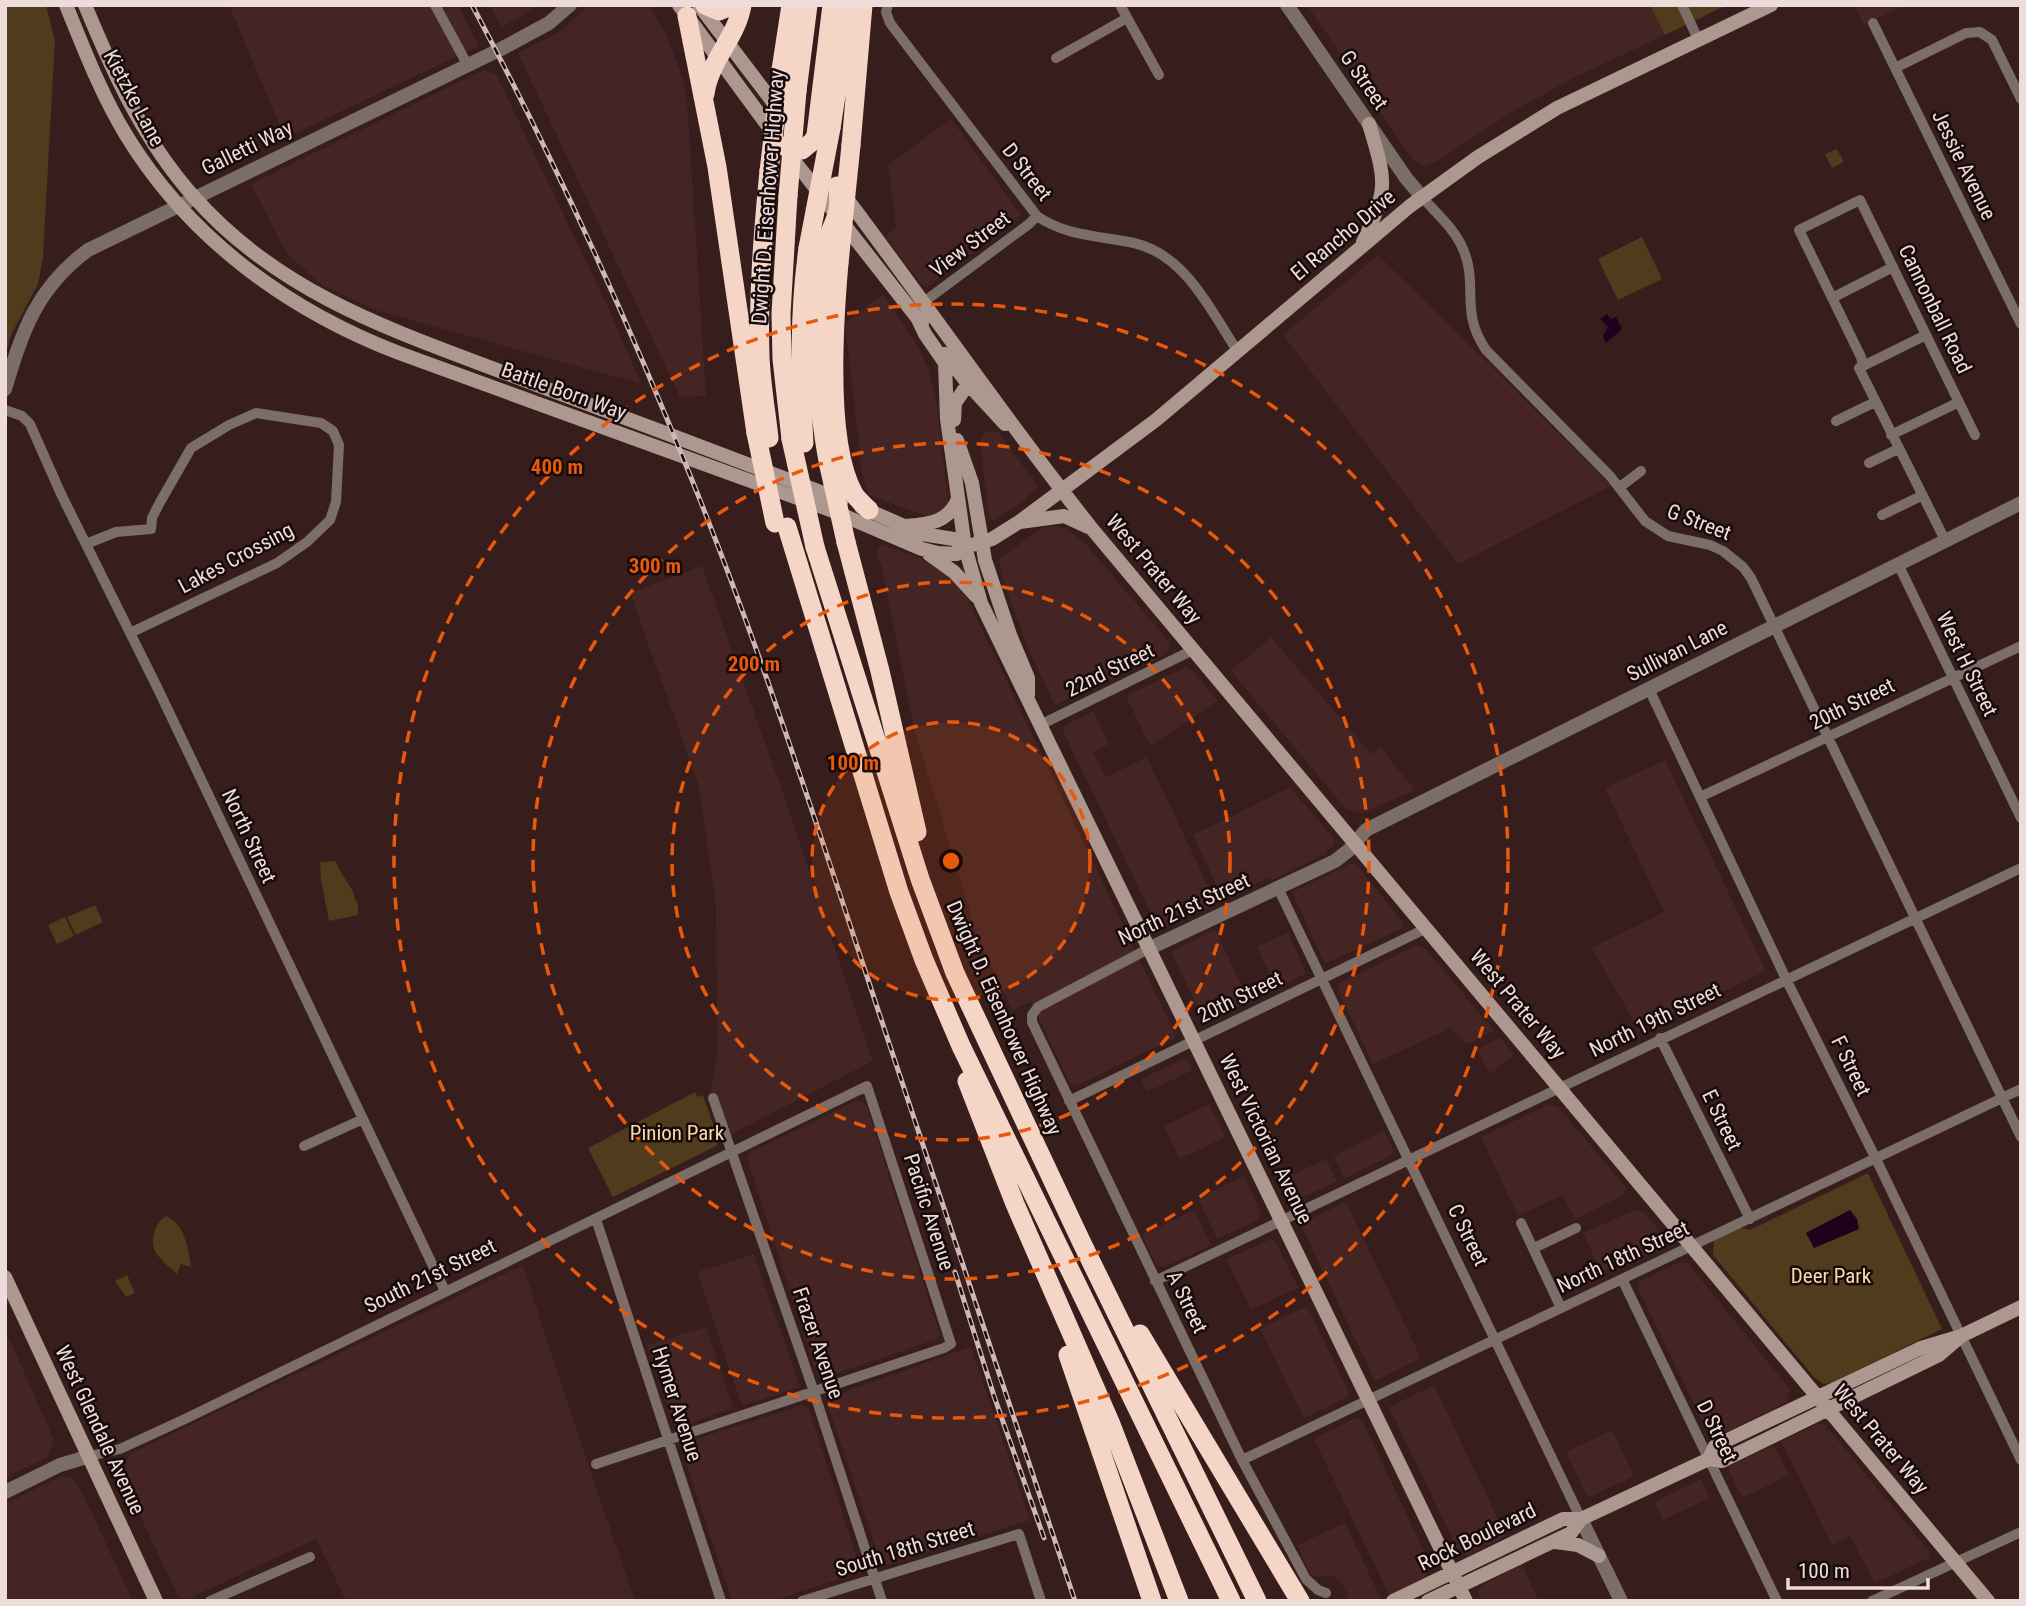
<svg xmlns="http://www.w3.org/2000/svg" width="2026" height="1606" font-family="'Roboto Condensed',sans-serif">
<rect width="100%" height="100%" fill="#371d1c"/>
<path fill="#442523" d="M 229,5 L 458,5 L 479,46 L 285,138 Z
M 489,5 L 540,5 L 502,27 Z
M 589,5 L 649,5 L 665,32 L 684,81 L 688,114 L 706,396 L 680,397 L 518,53 L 558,33 Z
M 1307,5 L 1650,5 L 1665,35 L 1573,78 L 1512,112 L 1436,162 L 1425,166 L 1413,160 Z
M 1854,5 L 1904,5 L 1864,25 Z
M 483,70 L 496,74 L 607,305 L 641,384 L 375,310 L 322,285 L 287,254 L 251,184 Z
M 951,119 L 1021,215 L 927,287 L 921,284 L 885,236 L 896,227 L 888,165 Z
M 1378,255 L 1489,364 L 1611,486 L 1458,564 L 1283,335 Z
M 883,294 L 917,345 L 927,366 L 936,398 L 948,501 L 943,511 L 929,517 L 868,495 L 862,474 L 845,323 Z
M 993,431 L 999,433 L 1038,487 L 1023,501 L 994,521 L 990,519 L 988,512 L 980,441 L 985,432 Z
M 1053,526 L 1067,529 L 1084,542 L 1171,644 L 1166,654 L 1055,705 L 1026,644 L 1003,579 L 999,559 L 1042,528 Z
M 881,544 L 925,560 L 950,577 L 967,598 L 1175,1034 L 1174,1038 L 1076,1086 L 1069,1082 L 1031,1002 L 1012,1010 L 978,939 L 914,729 L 882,568 L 876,551 Z
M 702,566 L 779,782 L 873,1061 L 724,1138 L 711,1091 L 717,1054 L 716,906 L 699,786 L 630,593 Z
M 1271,637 L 1371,754 L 1380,747 L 1415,790 L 1362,813 L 1346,809 L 1231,671 Z
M 1186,667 L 1192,670 L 1218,701 L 1150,746 L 1126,696 Z
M 1093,711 L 1109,744 L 1093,752 L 1106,777 L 1147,757 L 1216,903 L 1167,927 L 1160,928 L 1156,924 L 1063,731 L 1064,726 Z
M 1665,760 L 1766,971 L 1640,1031 L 1591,948 L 1664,912 L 1605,788 Z
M 1290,787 L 1335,840 L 1334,846 L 1326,850 L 1328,853 L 1272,880 L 1269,877 L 1223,899 L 1193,835 Z
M 1349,864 L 1356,864 L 1404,924 L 1401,929 L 1327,963 L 1323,960 L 1292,892 Z
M 1215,929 L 1249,1002 L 1205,1022 L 1171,952 Z
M 1288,932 L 1306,973 L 1277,989 L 1257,947 Z
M 1417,945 L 1426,949 L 1494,1031 L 1467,1044 L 1451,1028 L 1373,1064 L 1338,990 L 1337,984 Z
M 1500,1038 L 1514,1055 L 1490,1074 L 1477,1049 Z
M 1184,1059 L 1188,1059 L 1193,1070 L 1147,1092 L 1141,1079 Z
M 856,1101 L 863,1103 L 867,1107 L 940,1335 L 937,1339 L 824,1378 L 818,1376 L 747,1159 L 749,1153 Z
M 1209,1104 L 1226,1137 L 1179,1159 L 1164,1126 Z
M 1549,1104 L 1558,1107 L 1613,1172 L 1627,1189 L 1624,1195 L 1575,1219 L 1563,1195 L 1518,1216 L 1481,1137 Z
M 1384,1131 L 1393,1150 L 1392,1155 L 1344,1179 L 1334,1156 Z
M 1326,1159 L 1337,1181 L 1295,1201 L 1288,1199 L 1279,1181 Z
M 1244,1176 L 1261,1212 L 1259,1219 L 1217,1239 L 1198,1198 Z
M 1346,1202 L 1421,1358 L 1375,1381 L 1302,1227 L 1304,1222 Z
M 1194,1210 L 1211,1245 L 1165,1267 L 1157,1266 L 1142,1235 Z
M 1635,1210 L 1644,1212 L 1662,1234 L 1665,1241 L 1663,1245 L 1630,1261 L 1601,1271 L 1583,1233 Z
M 1271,1239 L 1276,1242 L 1298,1288 L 1251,1310 L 1226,1259 Z
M 754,1254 L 800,1387 L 742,1406 L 697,1272 Z
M 1680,1262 L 1687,1263 L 1690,1266 L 1790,1389 L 1787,1402 L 1716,1437 L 1709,1435 L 1638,1288 L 1639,1282 Z
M 523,1265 L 566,1399 L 635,1601 L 346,1601 L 316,1539 L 186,1600 L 178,1596 L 126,1486 L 124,1468 L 130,1454 Z
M 1307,1306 L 1349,1392 L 1346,1398 L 1304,1418 L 1260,1329 Z
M 706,1327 L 733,1408 L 679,1427 L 674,1425 L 647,1345 Z
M 5,1329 L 54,1440 L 48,1457 L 5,1478 Z
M 971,1347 L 1030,1520 L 887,1565 L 880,1561 L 827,1402 L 829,1397 Z
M 1434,1385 L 1506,1536 L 1468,1555 L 1460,1554 L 1458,1550 L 1389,1407 Z
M 802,1405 L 809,1409 L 860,1567 L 857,1573 L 772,1601 L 732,1601 L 681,1448 L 684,1443 Z
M 1355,1418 L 1362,1420 L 1430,1564 L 1426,1577 L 1389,1595 L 1314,1439 Z
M 1820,1423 L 1825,1425 L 1930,1552 L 1929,1558 L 1875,1583 L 1850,1536 L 1832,1545 L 1781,1441 Z
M 1612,1430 L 1634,1476 L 1588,1498 L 1566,1452 Z
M 1774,1445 L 1789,1475 L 1742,1498 L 1727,1467 Z
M 61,1476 L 73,1479 L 80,1488 L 133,1601 L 5,1601 L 5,1504 Z
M 1701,1479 L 1710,1498 L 1663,1520 L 1654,1502 Z
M 1345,1523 L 1381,1599 L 1350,1601 L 1342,1583 L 1334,1576 L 1317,1577 L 1311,1575 L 1297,1545 Z
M 1522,1565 L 1539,1601 L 1481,1601 L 1478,1592 L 1482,1585 Z"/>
<path fill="#503b1d" d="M 5,5 L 46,5 L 55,41 L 43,257 L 38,284 L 11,335 L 5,357 Z
M 1650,5 L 1727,5 L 1665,35 Z
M 1837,149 L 1844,162 L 1832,168 L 1825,154 Z
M 1642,237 L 1662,279 L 1618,300 L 1598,259 Z
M 336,861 C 339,872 346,879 351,888 C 355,894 353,898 358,904 L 358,915 L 329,921 L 321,880 L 320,862 Z
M 95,905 L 103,922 L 76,935 L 67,917 Z
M 65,917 L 74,936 L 57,944 L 48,925 Z
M 695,1092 L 697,1097 L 703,1095 L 719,1141 L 716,1146 L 613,1197 L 588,1148 Z
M 1868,1173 L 1942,1329 L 1831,1383 L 1823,1384 L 1814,1377 L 1713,1255 L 1714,1239 L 1737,1227 L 1750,1230 Z
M 166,1216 C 184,1223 189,1249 191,1267 L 181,1264 L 177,1274 C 170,1268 162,1261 156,1253 C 149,1241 155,1222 166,1216 Z
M 127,1275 L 135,1293 L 126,1297 L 115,1281 Z"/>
<path fill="#1e011c" d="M 1607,314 L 1611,319 L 1616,317 L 1622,329 L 1606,343 L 1603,336 L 1608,327 L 1600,319 Z
M 1850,1210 L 1857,1219 L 1859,1229 L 1814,1248 L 1806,1233 Z"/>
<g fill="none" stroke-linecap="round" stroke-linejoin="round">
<path stroke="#7b6e68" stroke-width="10" d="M 435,5 L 467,64
M 888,5 L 886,12 L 890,23 L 1037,216 C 1065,236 1101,236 1134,243 C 1186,255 1211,311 1238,352
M 1120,5 L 1159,75
M 1682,5 L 1698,39
M 1873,23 L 2021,324
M 1056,58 L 1127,18
M 1895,68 L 1966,33 L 1980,32 L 1992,40 L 2021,99
M 1422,197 C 1436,213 1455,229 1463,249 C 1479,286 1459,310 1486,350 L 1610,476 L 1645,521 L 1668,536 L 1710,545 L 1723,551 L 1743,567 L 1751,578 L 2021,1137
M 1832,298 L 1893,267
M 925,301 L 1029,224 L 1037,216
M 1863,366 L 1926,335
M 5,410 L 22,416 L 30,424 L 61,494 L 157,687 L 445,1291
M 1836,421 L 1875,402
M 1891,435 L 1959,402
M 1869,463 L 1898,449
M 1620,487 L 1641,471
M 1882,515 L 1921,496
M 1945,540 L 1859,368 L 1863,366 L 1861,357 L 1799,230 L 1860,200 L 1975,435
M 86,544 L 116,532 L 151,529 L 152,518 L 159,504 L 191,448 L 229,425 L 256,413 L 321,423 L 333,431 L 339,445 L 336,502 L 330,520 L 307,542 L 277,563 L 130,633
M 1898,564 L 2021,818
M 1649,689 L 1786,979 L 1876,1159 L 2021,1460
M 1042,724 L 1195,649
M 1700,797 L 2021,646
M 1278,888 L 1581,1519
M 1150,948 L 1038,1007 L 1032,1015 L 1032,1022 L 1242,1460 L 1306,1579 L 1318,1590 L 1326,1593
M 1660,1038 L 1750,1219
M 713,1098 L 814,1392 L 882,1601
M 1069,1101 L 1427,928
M 304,1146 L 363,1119
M 596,1219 L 721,1601
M 1521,1223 L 1561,1308
M 1534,1248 L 1576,1228
M 1622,1279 L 1777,1601
M 1155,1281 L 2021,868
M 90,1456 L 120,1449 L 185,1419 L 867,1086 L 951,1344 L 944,1348 L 596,1464
M 1242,1460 L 2021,1089
M 210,1601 L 310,1557
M 802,1601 L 1019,1534 L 1041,1601
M 1872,1601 L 2021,1532"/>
<path stroke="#7b6e68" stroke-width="14" d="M 1287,5 L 1406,178 L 1422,197
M 5,389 C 23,329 37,288 88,250 L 501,49 L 549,23 L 570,5
M 1150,948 L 1335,861 L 1349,850 L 1366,830 L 2021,503
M 5,1492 L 60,1465 L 90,1456
M 1581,1519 L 1621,1601"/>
<path stroke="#ac988e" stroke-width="14" d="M 66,5 C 84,49 101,94 126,135 C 189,238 287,310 399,353 L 833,511 L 922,549 L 938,553 L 957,554 L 965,547 L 992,539 L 1019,522 L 1156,420 L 1410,206 L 1478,157 L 1557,108 L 1771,5
M 85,5 C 114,75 144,141 194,197 C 286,301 410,336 534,384 C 637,422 739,461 842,500
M 679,5 L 776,137
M 699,5 L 779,110
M 788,153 L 922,324
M 844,195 C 928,306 1006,421 1093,530 L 1988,1601
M 1363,242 C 1389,186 1386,182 1369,124
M 917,317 L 925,334 L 945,363 L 947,419 L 965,547 L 981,603 L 1466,1601
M 945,354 L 968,384 L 1005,424
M 954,420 L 955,403 L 968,384 L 965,374
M 957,440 L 972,483 L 985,560 L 1010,635 L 1028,678 L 1028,695
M 861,507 L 922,534 L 954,539 L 965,547
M 1020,522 L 1064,516 L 1088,527
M 906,526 C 929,524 948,523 958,499
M 929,554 L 954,572 L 976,596
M 5,1277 L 156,1601
M 1709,1459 L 1722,1461 L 1939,1355 L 1960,1337
M 1555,1542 L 1578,1545 L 1599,1556
M 1393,1601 L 1563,1519 L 1581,1519 L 1709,1459 L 1715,1446 L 1921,1348 L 1961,1336 L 2021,1307
M 1428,1601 L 1571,1533 L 1581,1519"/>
<path stroke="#f4d5c6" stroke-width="19" d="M 705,5 L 719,11 L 733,5
M 687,16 L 717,167 L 756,433
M 781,70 L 791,5
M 797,91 L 808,5
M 705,94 C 709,61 737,37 742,5
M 831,128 L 850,5
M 851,145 L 863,5
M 783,146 L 802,150 L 813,141 L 816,135 L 832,5
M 769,171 C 763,233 758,294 760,356 C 761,383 766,411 769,438
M 788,196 L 781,314 L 782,359 L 791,439
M 839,263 C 834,321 825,443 854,494 C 858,500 864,505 869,510
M 804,443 C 800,377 799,313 808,248
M 829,466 C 816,400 815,329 821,262 C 824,231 845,220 837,186
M 787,527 L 899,892 L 924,960 L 961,1046 L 1231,1601
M 846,542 L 880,671 L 917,832
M 815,547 L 920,879 L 955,973 L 1081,1241 L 1257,1601
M 967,1081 L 1015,1204 L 1110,1422 L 1179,1601
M 1140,1334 L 1300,1601
M 1068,1355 L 1152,1601"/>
<g stroke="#ccb9b7" stroke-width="5">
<path id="rail" d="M 472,5 C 554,159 627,318 692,480 C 768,668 829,863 893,1055 C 953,1237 1014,1419 1075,1601
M 955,1272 L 994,1396 L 1044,1538"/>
</g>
<use href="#rail" stroke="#160b0a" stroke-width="2.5" stroke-dasharray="8" stroke-linecap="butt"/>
<path stroke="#f4d5c6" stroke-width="19" d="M 769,171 L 781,70
M 788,196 L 797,91
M 808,248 L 831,128
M 839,263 L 851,145
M 756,433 L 775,523
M 791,439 L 815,547
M 829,466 L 846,542"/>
</g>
<circle cx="951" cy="861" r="139" fill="#e8590c" fill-opacity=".12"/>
<g fill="none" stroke="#e8590c" stroke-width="3.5" stroke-dasharray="12 9">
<circle cx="951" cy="861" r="139"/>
<circle cx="951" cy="861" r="279"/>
<circle cx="951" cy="861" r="418"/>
<circle cx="951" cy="861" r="557"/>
</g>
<g text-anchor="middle" stroke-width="5" stroke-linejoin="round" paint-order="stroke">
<g font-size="21" fill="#eedcda" stroke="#160b0a">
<text transform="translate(1364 80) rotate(55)" y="7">G Street</text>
<text transform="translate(134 98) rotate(62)" y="7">Kietzke Lane</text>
<text transform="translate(247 148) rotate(-26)" y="7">Galletti Way</text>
<text transform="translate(1964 165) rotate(64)" y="7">Jessie Avenue</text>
<text transform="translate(1027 172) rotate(52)" y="7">D Street</text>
<text transform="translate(768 197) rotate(-86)" y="7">Dwight D. Eisenhower Highway</text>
<text transform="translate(1343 235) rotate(-40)" y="7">El Rancho Drive</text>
<text transform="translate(970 244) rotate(-37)" y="7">View Street</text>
<text transform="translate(1935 309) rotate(64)" y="7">Cannonball Road</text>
<text transform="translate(564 391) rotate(20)" y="7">Battle Born Way</text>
<text transform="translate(1699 522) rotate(21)" y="7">G Street</text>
<text transform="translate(236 558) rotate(-28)" y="7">Lakes Crossing</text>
<text transform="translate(1154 569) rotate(50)" y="7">West Prater Way</text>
<text transform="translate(1677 651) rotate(-27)" y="7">Sullivan Lane</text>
<text transform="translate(1967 664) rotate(64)" y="7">West H Street</text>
<text transform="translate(1110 670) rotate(-26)" y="7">22nd Street</text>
<text transform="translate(1852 704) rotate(-26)" y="7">20th Street</text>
<text transform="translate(249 836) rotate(65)" y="7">North Street</text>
<text transform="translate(1184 909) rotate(-25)" y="7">North 21st Street</text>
<text transform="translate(1240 997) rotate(-26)" y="7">20th Street</text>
<text transform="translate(1518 1004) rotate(50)" y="7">West Prater Way</text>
<text transform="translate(1004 1018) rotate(66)" y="7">Dwight D. Eisenhower Highway</text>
<text transform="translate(1655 1020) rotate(-26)" y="7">North 19th Street</text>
<text transform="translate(1851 1066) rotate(64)" y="7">F Street</text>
<text transform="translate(1722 1120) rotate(64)" y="7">E Street</text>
<text transform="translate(1266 1139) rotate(64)" y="7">West Victorian Avenue</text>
<text transform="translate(929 1212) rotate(72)" y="7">Pacific Avenue</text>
<text transform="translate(1468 1235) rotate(64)" y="7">C Street</text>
<text transform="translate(1623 1257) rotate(-25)" y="7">North 18th Street</text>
<text transform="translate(430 1276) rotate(-26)" y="7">South 21st Street</text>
<text transform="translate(1187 1302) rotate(64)" y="7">A Street</text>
<text transform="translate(818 1343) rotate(71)" y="7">Frazer Avenue</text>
<text transform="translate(677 1404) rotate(72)" y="7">Hymer Avenue</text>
<text transform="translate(100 1430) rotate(65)" y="7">West Glendale Avenue</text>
<text transform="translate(1717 1431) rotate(64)" y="7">D Street</text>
<text transform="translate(1881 1439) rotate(50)" y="7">West Prater Way</text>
<text transform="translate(1477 1537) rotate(-26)" y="7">Rock Boulevard</text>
<text transform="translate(905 1549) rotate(-17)" y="7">South 18th Street</text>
</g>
<g font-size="21" fill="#fcd9aa" stroke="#160b0a">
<text x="677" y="1140">Pinion Park</text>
<text x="1831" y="1283">Deer Park</text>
</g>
</g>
<circle cx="951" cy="861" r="10" fill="#e8590c" stroke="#160b0a" stroke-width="3.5"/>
<g font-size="21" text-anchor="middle" font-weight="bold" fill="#e8590c" stroke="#160b0a" stroke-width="5" stroke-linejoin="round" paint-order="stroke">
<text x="557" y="474">400 m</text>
<text x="655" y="573">300 m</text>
<text x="754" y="671">200 m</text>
<text x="853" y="770">100 m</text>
</g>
<rect width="2026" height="1606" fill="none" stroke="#eedcda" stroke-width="14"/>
<path d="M1788 1578v10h140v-10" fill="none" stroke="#eedcda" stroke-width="3.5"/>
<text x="1798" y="1578" font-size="21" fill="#eedcda" stroke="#160b0a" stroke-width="5" paint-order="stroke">100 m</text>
</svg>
